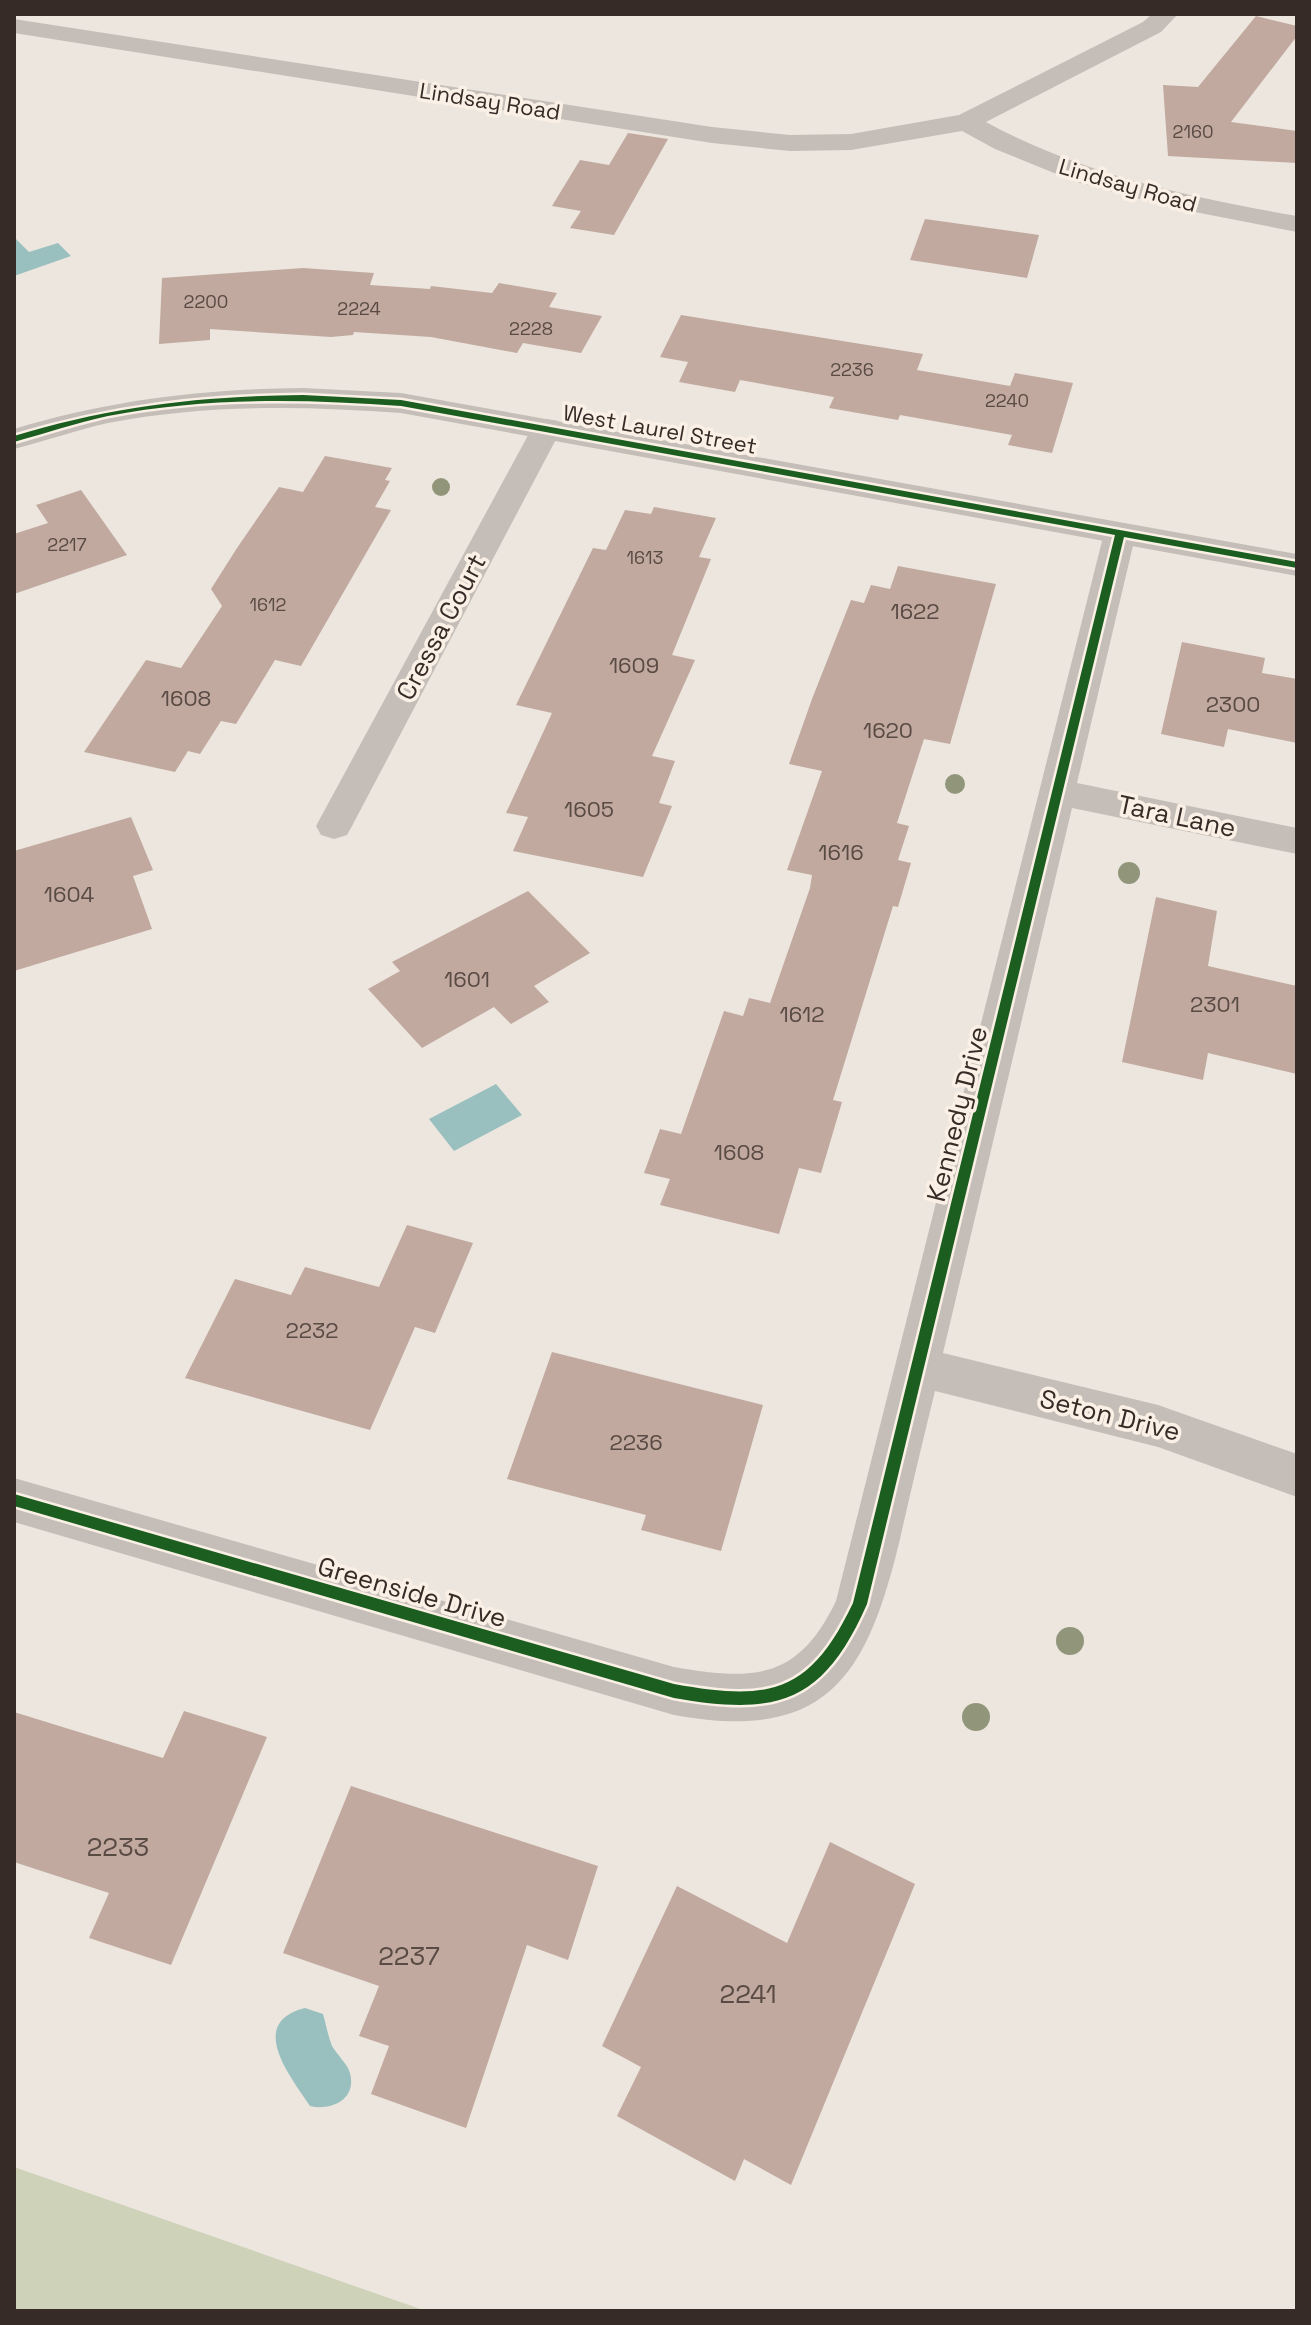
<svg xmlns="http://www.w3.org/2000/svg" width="1311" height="2325" font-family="'Space Grotesk',sans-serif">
<rect width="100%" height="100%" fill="#ece6df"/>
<path fill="#ced2b8" d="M 14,2167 L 426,2311 L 14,2311 Z"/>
<path fill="#99c0bf" d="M 14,237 L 29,252 L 58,243 L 71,256 L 14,276 Z
M 496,1084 L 522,1115 L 454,1151 L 429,1119 Z
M 305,2008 L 323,2014 C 326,2024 328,2036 332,2046 C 337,2055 347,2063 350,2073 C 357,2100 331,2111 310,2106 C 291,2077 246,2023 305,2008 Z"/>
<path fill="#c1a99f" d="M 1256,16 L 1297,26 L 1297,36 L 1231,122 L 1297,131 L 1297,163 L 1168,156 L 1163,85 L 1198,87 Z
M 628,133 L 668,139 L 614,235 L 570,228 L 581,211 L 552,206 L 580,160 L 609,165 Z
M 925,219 L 1039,235 L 1027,278 L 910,260 Z
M 303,268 L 374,273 L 370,285 L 430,289 L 431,286 L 492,293 L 499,283 L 557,293 L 549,307 L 602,316 L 581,353 L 523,343 L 517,353 L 431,337 L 354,332 L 353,335 L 331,337 L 210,329 L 210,340 L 159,344 L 162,278 Z
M 681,315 L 923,354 L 917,370 L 1010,386 L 1015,373 L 1073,383 L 1052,453 L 1008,445 L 1012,435 L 900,415 L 898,420 L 829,408 L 834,397 L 740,380 L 735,392 L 679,382 L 688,362 L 660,357 Z
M 325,456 L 392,468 L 385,480 L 390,481 L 375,507 L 391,510 L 301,666 L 275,660 L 236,724 L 221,721 L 200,754 L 188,751 L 175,772 L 84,752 L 146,660 L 181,668 L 222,606 L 211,589 L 237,548 L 279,487 L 303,492 Z
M 81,490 L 127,555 L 14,594 L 14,534 L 48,523 L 36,505 Z
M 654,507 L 716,518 L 699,557 L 711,559 L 672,655 L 695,660 L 652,756 L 675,761 L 659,803 L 672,806 L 643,877 L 513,851 L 528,817 L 506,813 L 552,713 L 516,705 L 593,548 L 606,550 L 625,510 L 651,514 Z
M 898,566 L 996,584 L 950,744 L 924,739 L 897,823 L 909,826 L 898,860 L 911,863 L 898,907 L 893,906 L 833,1100 L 842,1102 L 821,1173 L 799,1168 L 779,1234 L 660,1205 L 670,1179 L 644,1173 L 660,1129 L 681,1134 L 724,1011 L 743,1016 L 749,998 L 770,1003 L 810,888 L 812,875 L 787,870 L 822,771 L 789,764 L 812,699 L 851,600 L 864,603 L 871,585 L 890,589 Z
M 1182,642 L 1265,658 L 1262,673 L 1297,679 L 1297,743 L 1228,729 L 1224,747 L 1161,734 Z
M 131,817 L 153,870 L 133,876 L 152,929 L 14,971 L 14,851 Z
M 528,891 L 590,953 L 534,986 L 549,1002 L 511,1024 L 494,1007 L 422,1048 L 368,989 L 400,971 L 392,962 Z
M 1156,897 L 1217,911 L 1208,966 L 1297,986 L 1297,1074 L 1208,1053 L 1203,1080 L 1122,1062 Z
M 407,1225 L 473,1243 L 435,1333 L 415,1327 L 370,1430 L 185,1378 L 235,1279 L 291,1295 L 305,1267 L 379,1287 Z
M 552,1352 L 763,1405 L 721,1551 L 641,1530 L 646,1515 L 507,1479 Z
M 184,1711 L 267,1737 L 171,1965 L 89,1938 L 109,1893 L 14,1862 L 14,1712 L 163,1758 Z
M 351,1786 L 598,1866 L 568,1960 L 527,1945 L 466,2128 L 371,2094 L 389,2046 L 359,2036 L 379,1986 L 283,1953 Z
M 830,1842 L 915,1884 L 791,2185 L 744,2159 L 735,2181 L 617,2116 L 641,2067 L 602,2046 L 677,1886 L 787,1943 Z"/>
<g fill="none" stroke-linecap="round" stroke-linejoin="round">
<path fill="#c5beb8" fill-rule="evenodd" d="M 1152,14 L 1178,14 L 1161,32 L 986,122 C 1083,175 1189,197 1297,216 L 1297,232 L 1169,207 L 1076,182 L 995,149 L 962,131 L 851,150 L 790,151 L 712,143 L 14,33 L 14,19 L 712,127 L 790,135 L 851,134 L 959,115 L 1143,22 Z
M 547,419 L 558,421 L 562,428 L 352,826 L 347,835 L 334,839 L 321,835 L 316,826 L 532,428 L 536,421 Z
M 1120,523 L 1131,526 L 1136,533 L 1077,783 L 1297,828 L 1297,854 L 1072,808 L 943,1353 L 1158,1405 L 1297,1454 L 1297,1497 L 1158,1447 L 935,1391 C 923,1440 911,1490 900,1539 C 867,1676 828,1743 674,1715 L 14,1522 L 14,1478 L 674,1667 C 754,1681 798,1680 836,1601 L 1104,533 L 1109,526 Z"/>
<path fill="#c5beb8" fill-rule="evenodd" d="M 303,388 L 401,393 L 1297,554 L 1297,576 L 401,413 C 303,406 205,404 108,423 C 76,430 46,441 14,449 L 14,429 C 109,400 204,389 303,388 Z"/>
<g stroke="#faf0e5" stroke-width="5">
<path id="cycleway" d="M 303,395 L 401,400 L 1297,562 L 1297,568 L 1124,537 L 867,1604 C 823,1704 777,1716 674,1698 L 14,1506 L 14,1494 L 674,1684 C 769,1701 809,1695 853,1603 L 1115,535 L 401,406 C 303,399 205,397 108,416 C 76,423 46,433 14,442 L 14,436 C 112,406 201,396 303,395 Z"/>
</g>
<use href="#cycleway" fill="#1b5e20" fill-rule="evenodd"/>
</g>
<g fill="#91967b">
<circle cx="441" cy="487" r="9"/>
<circle cx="955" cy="784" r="10"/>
<circle cx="1129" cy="873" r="11"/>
<circle cx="1070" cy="1641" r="14"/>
<circle cx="976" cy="1717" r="14"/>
</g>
<g text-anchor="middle" stroke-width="7" stroke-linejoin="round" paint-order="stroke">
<g font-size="18" fill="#594a44">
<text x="1193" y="138">2160</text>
<text x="206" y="308">2200</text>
<text x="359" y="315">2224</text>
<text x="531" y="335">2228</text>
<text x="852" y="376">2236</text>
<text x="1007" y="407">2240</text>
<text x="67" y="551">2217</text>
<text x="645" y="564">1613</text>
<text x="268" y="611">1612</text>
</g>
<g font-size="22" fill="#362b26" stroke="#faf0e5">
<text transform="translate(490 101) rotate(9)" y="8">Lindsay Road</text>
<text transform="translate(1128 185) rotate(16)" y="8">Lindsay Road</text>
<text transform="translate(660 429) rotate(10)" y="8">West Laurel Street</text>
</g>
<g font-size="22" fill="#594a44">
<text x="915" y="619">1622</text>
<text x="634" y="673">1609</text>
<text x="186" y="706">1608</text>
<text x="1233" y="712">2300</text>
<text x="888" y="738">1620</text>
<text x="589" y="817">1605</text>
<text x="841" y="860">1616</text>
<text x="69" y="902">1604</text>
<text x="467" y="987">1601</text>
<text x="1215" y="1012">2301</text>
<text x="802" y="1022">1612</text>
<text x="739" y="1160">1608</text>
<text x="312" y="1338">2232</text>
<text x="636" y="1450">2236</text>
</g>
<g font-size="26" fill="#362b26" stroke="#faf0e5">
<text transform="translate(441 627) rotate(-62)" y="9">Cressa Court</text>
<text transform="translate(1177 816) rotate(12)" y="9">Tara Lane</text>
<text transform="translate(957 1114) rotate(-76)" y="9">Kennedy Drive</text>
<text transform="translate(1110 1415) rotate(14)" y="9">Seton Drive</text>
<text transform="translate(412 1592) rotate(16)" y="9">Greenside Drive</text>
</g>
<g font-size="26" fill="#594a44">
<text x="118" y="1856">2233</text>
<text x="409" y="1965">2237</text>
<text x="748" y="2003">2241</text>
</g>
</g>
<rect width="1311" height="2325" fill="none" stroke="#362b26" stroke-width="32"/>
</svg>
